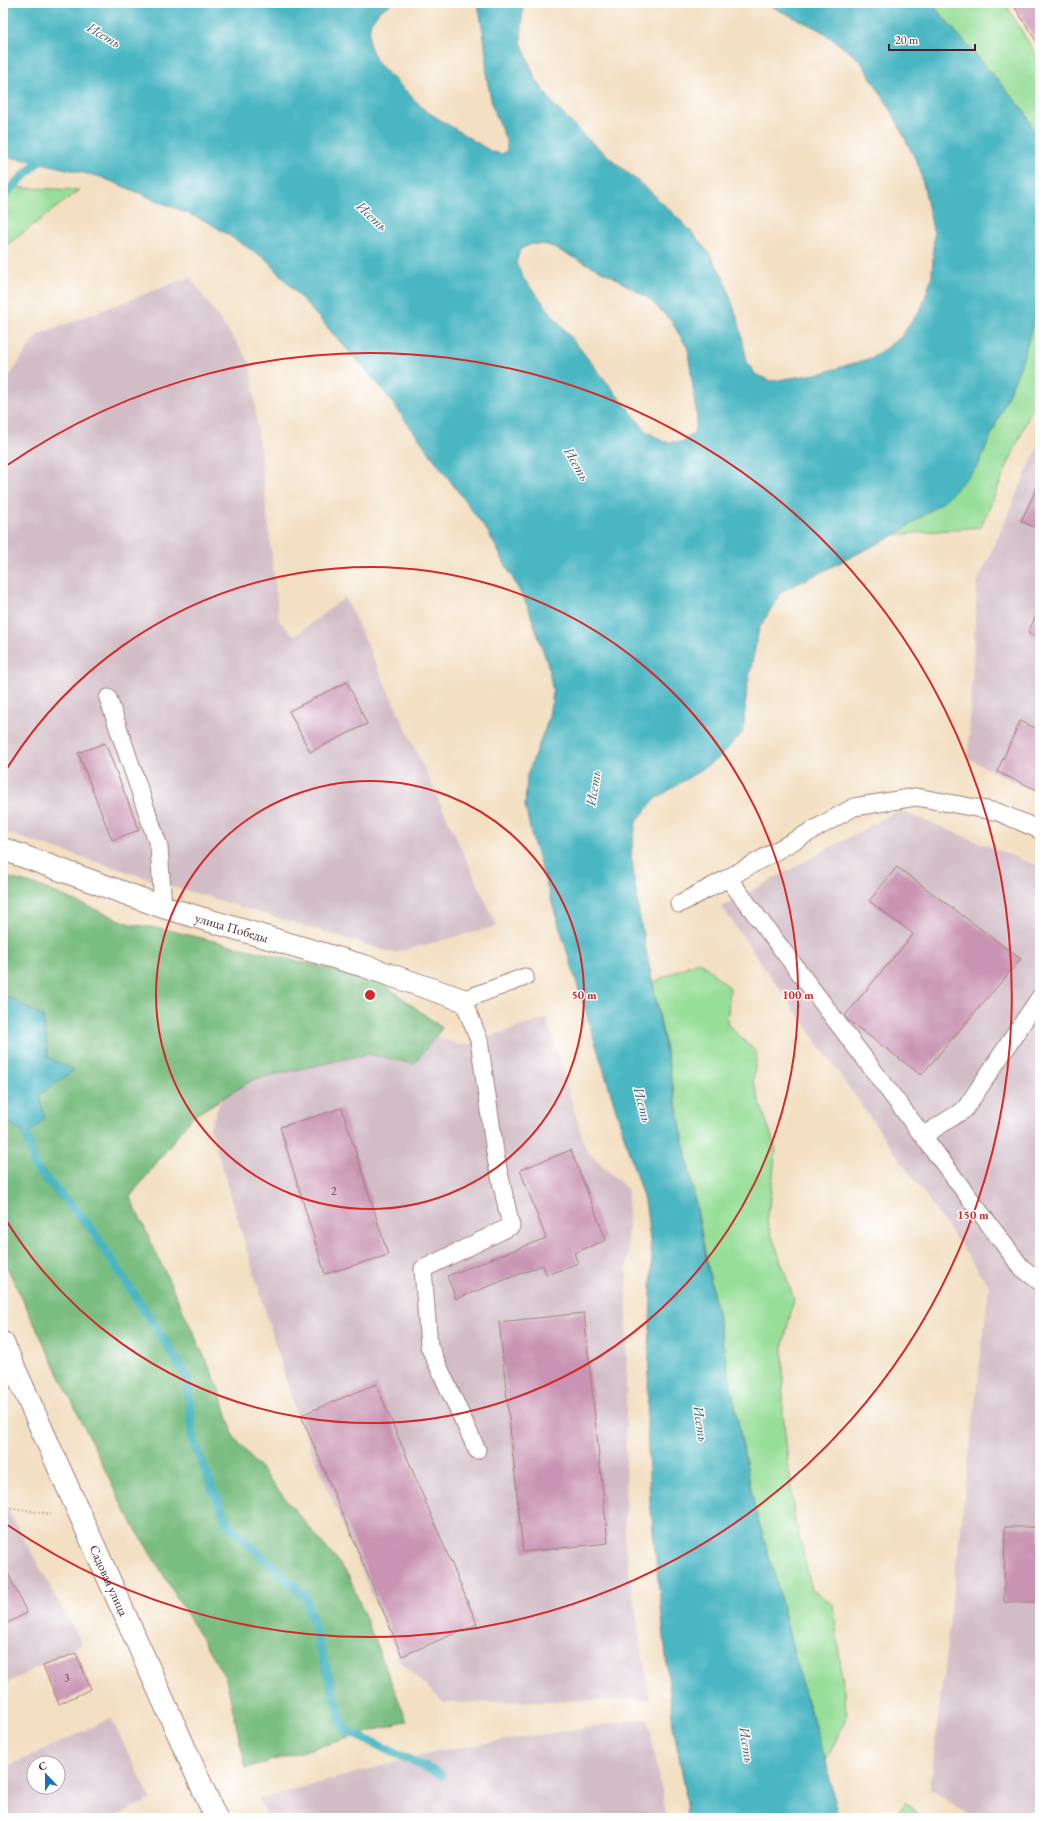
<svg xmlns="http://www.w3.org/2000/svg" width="1043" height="1821" font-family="'EB Garamond',serif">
<rect width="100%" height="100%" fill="#fff"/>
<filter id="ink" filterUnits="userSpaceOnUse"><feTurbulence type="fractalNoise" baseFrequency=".025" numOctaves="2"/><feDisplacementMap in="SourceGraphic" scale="8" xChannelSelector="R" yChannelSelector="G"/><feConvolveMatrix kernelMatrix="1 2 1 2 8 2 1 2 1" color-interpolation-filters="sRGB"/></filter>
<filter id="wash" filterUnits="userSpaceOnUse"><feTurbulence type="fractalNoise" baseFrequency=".012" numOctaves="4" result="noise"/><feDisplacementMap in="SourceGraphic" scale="16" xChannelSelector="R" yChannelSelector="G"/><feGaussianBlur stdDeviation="0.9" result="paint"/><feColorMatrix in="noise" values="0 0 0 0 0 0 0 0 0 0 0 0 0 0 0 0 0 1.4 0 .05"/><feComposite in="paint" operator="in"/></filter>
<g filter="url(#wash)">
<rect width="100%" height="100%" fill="#f3dfc2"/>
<path fill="#d2bdc7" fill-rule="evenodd" d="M 190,277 L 250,362 L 279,621 L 295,636 L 345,597 L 497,926 L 394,953 L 162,883 L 3,832 L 3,386 L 37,335 Z
M 1040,442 L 1040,796 L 968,758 L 977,584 Z
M 899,810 L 1040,867 L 1040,1818 L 973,1818 L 930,1788 L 989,1286 L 722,907 Z
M 276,967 L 415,1028 L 462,1046 L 547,1018 L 586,1150 L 628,1190 L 625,1545 L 650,1699 L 444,1703 L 399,1661 L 296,1413 L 210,1127 Z
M 3,1501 L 82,1644 L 3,1685 Z
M 111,1718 L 151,1799 L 113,1818 L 3,1818 L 3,1769 ZM 34,1763 L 58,1763 L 58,1787 L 34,1787 Z
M 648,1718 L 667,1818 L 268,1818 L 259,1799 L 437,1751 Z"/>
<path fill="#97de98" stroke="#707e62" d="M 931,3 L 1005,3 L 1040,62 L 1040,144 L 1025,112 Z
M 3,187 L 79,190 L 3,248 Z
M 1040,281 L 1040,390 L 981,527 L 895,535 L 943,502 L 1038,308 Z
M 699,961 L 730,988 L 727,1024 L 757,1053 L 753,1081 L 776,1150 L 767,1222 L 794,1299 L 783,1345 L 783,1415 L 794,1515 L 812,1590 L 833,1604 L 847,1716 L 826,1761 L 800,1679 L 777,1584 L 755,1509 L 653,982 Z
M 906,1802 L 921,1818 L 894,1818 Z"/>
<path fill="#79bd80" stroke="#626e56" d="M 3,876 L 39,886 L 130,924 L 168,930 L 380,981 L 442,1028 L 414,1064 L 368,1054 L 254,1079 L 192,1117 L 130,1197 L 218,1386 L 234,1437 L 348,1574 L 407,1721 L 246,1768 L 226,1679 L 125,1511 L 3,1259 L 3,1118 L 27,1136 L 48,1057 L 43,1017 L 3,994 Z"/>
<path fill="#48b6c2" stroke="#496a76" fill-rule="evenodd" d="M 3,3 L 393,3 L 379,11 L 370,24 L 369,44 L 377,62 L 426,111 L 492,152 L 502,154 L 507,150 L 506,140 L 493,108 L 487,80 L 485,44 L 478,3 L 523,3 L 521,42 L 535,78 L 554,105 L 584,136 L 653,194 L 688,228 L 709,253 L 724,279 L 739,323 L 747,362 L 756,375 L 772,381 L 822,373 L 871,358 L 900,338 L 922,307 L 932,276 L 934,234 L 920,169 L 891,110 L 860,60 L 820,30 L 764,3 L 931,3 L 1025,112 L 1040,144 L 1040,281 L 1038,308 L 1021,365 L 978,466 L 943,502 L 895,535 L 781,592 L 759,629 L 747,687 L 743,732 L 719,758 L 654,800 L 636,822 L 631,854 L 639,914 L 755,1509 L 777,1584 L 800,1679 L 826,1761 L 838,1818 L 687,1818 L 685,1789 L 673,1725 L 650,1501 L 647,1424 L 652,1258 L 646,1207 L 532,838 L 525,806 L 527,775 L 548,721 L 553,693 L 548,665 L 528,607 L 488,532 L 380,386 L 267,260 L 208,222 L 101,177 L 37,162 L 3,156 ZM 532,244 L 548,245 L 612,276 L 648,298 L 671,321 L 688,349 L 697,419 L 694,432 L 682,442 L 664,442 L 646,431 L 523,278 L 516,263 L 520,249 Z
M 3,994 L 43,1017 L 48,1057 L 74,1070 L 39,1095 L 45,1118 L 27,1136 L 3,1118 Z"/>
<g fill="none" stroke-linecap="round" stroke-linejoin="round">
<path stroke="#48b6c2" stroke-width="9" d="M 3,196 L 45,155
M 27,1136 L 35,1167 L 89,1225 L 187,1376 L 193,1441 L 228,1525 L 305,1596 L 344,1729 L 442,1775"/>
</g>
<g id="blocks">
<path fill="#c994b3" d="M 1012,3 L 1040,3 L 1040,47 Z
M 1040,481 L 1040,530 L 1021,521 Z
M 1040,606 L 1040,639 L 1028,633 Z
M 347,682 L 367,724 L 310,752 L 289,711 Z
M 1020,721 L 1040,730 L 1040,791 L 997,772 Z
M 105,743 L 139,830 L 112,840 L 78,753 Z
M 897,867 L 1021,959 L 921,1075 L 844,1017 L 913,934 L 869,901 Z
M 342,1108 L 388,1255 L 325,1274 L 280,1127 Z
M 571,1150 L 606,1240 L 574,1253 L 578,1263 L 547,1275 L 543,1265 L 456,1299 L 447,1276 L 546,1238 L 520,1170 Z
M 584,1313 L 608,1543 L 523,1552 L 499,1322 Z
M 376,1384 L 477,1624 L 402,1656 L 301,1415 Z
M 1040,1409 L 1040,1422 L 1036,1420 Z
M 1005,1527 L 1040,1527 L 1040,1602 L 1004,1602 Z
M 5,1567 L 27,1613 L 3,1625 L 3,1568 Z
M 76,1653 L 91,1689 L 59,1704 L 43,1666 Z"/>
</g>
</g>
<g filter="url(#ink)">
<use href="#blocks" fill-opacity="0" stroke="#9e7f76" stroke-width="1"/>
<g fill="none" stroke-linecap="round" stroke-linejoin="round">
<g stroke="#9e7f76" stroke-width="19">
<path id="lane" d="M 108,698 L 159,847 L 163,907
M 728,878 L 854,807 L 916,797 L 998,812 L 1040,830
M 679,904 L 728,878 L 923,1136 L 965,1109 L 1040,997
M 923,1136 L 1021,1267 L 1040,1282
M 477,1450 L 429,1346 L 423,1269 L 511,1226 L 496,1159 L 479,1040 L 463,1000 L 525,977"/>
</g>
<g stroke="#9e7f76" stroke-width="24">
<g id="street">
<path id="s1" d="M 3,849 L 163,907 L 364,966 L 463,1000"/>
</g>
</g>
<g stroke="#9e7f76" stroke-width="24">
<g id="secondary">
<path id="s2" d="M 3,1343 L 216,1818"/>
</g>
</g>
<path stroke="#9e7f76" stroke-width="2.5" stroke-dasharray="1 3" stroke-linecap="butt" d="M 3,1507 L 51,1514"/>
<use href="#lane" stroke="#fff" stroke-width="17"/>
<use href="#street" stroke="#fff" stroke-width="22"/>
<use href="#secondary" stroke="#fff" stroke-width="22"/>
</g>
</g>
<g fill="none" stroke="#d62828" stroke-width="2">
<circle cx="370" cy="995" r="214"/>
<path d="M3 775A428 428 0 1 1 3 1215"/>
<path d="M6 466A642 642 0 1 1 6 1524"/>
</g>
<g text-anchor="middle" stroke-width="3" stroke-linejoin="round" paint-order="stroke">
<g font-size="11" fill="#6a3c4d">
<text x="334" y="1195">2</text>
<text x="67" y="1682">3</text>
</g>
<g font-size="13" fill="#4a1f2b" stroke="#fff">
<text dy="5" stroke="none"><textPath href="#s1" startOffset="242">улица Победы</textPath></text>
<text dy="5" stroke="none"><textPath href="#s2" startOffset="260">Садовая улица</textPath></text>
</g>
<g font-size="14" font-style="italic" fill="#495b67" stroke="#fff">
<text transform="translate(104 35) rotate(31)" y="5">Исеть</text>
<text transform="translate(372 216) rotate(43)" y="5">Исеть</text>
<text transform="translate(577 464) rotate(60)" y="5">Исеть</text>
<text transform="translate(593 788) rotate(-81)" y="5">Исеть</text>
<text transform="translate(643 1105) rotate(76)" y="5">Исеть</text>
<text transform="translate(701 1424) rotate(82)" y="5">Исеть</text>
<text transform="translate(747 1745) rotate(82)" y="5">Исеть</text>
</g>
</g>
<circle cx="370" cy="995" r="6" fill="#d62828" stroke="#fff" stroke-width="2"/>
<g font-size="12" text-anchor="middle" font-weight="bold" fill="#d62828" stroke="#fff" stroke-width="3" stroke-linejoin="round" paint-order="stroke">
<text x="584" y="999">50 m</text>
<text x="798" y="999">100 m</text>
<text x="973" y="1219">150 m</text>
</g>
<rect width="1043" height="1821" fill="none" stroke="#fff" stroke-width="16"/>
<g transform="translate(46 1775) rotate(338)"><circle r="19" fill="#ffffff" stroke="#b7a5aa"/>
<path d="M0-3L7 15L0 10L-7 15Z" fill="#1f6fb2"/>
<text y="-6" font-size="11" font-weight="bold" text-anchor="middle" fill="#4a1f2b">С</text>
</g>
<path d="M889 44v6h86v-6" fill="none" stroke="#4a1f2b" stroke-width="2"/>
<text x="895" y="44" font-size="12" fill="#4a1f2b" stroke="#ffffff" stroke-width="3" paint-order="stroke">20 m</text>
</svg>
